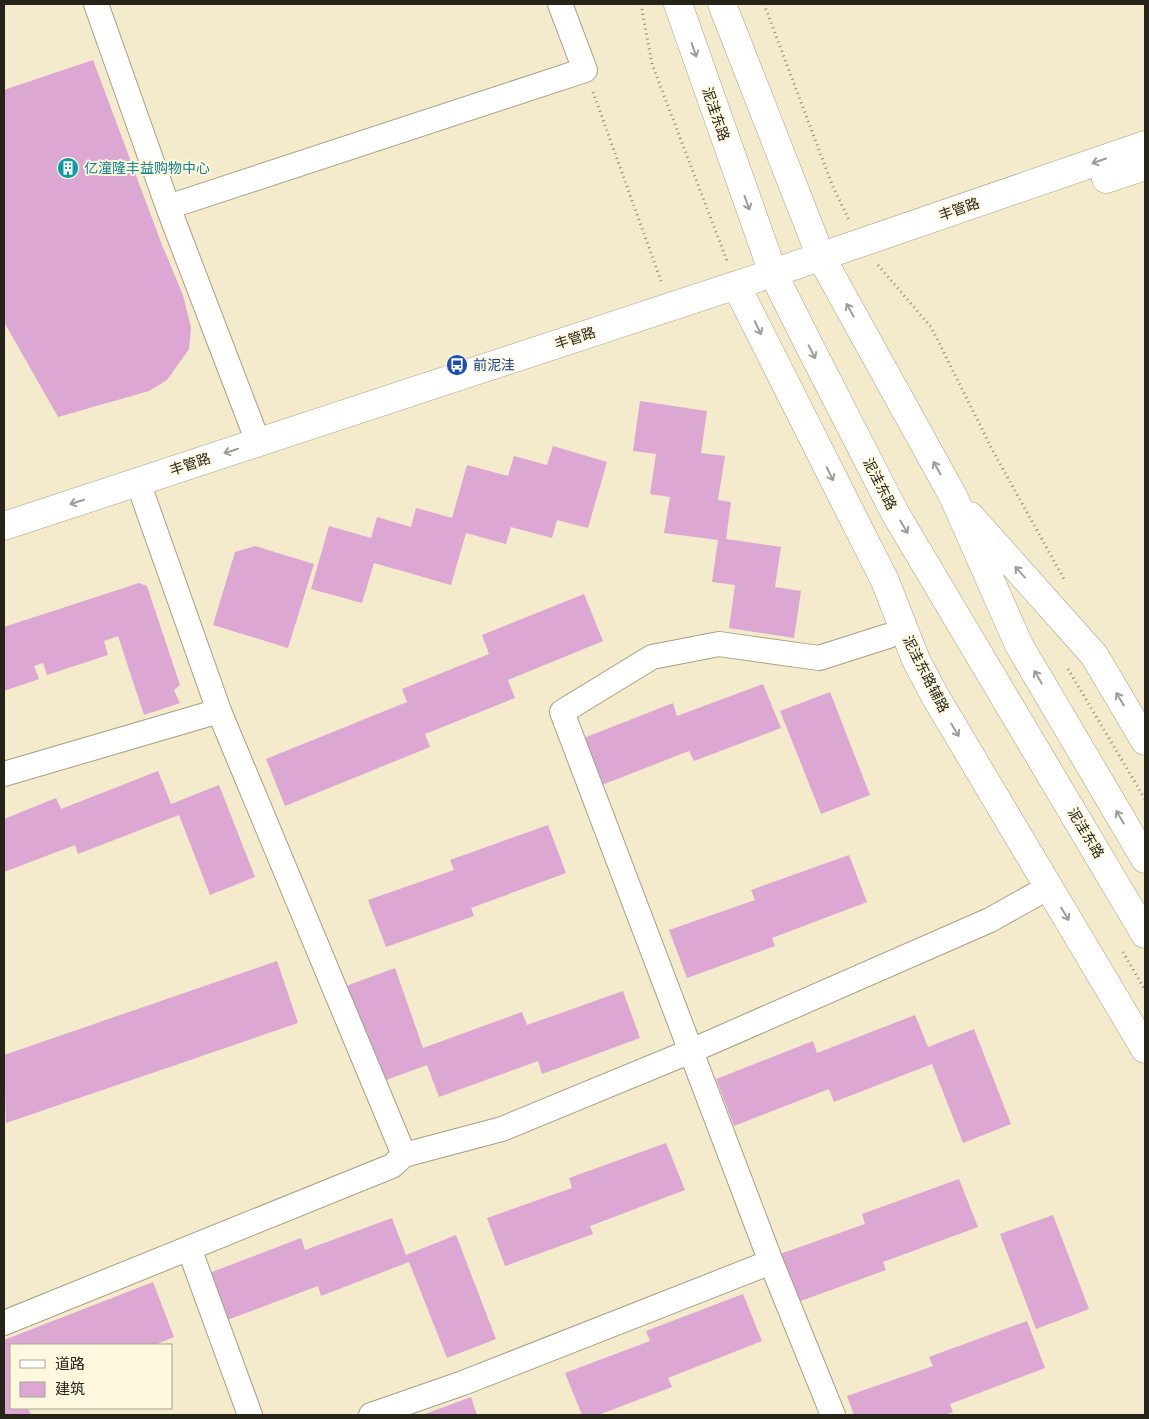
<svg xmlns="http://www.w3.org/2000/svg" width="1149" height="1419" font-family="'Golos Text','Noto Sans SC',sans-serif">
<rect width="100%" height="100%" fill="#f3ebcb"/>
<path fill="#dda7d4" d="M 93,60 L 162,245 L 183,295 L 191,327 L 189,349 L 167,380 L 149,391 L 58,417 L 4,322 L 4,90 Z
M 640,401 L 707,411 L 701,453 L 725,456 L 718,500 L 731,502 L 726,539 L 781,547 L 775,587 L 801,591 L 794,638 L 729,628 L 735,585 L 712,582 L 718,540 L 664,533 L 670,497 L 650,494 L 656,454 L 633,451 Z
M 553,446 L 607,462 L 588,528 L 557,520 L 552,538 L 511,527 L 506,544 L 466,533 L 451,585 L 374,563 L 362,603 L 311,589 L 329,526 L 371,538 L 377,517 L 411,527 L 416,508 L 452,518 L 467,465 L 508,476 L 514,456 L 547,465 Z
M 255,546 L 314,564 L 288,648 L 213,625 L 235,552 Z
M 139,583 L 147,586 L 180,685 L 174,690 L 180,703 L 144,715 L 118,636 L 104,641 L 108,655 L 47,675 L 43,663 L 34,666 L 39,679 L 4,691 L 4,627 Z
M 584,594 L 603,641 L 508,680 L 515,698 L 425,734 L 430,747 L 285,806 L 266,759 L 407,702 L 402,689 L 489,654 L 482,635 Z
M 763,684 L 781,728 L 694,761 L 689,751 L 594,788 L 576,741 L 673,703 L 677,716 Z
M 830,692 L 870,795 L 821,814 L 780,711 Z
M 158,771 L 171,804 L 219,785 L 255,877 L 210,895 L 179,815 L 78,854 L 75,845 L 4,872 L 4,819 L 56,798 L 61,809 Z
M 548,825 L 566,873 L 471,908 L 474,916 L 386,947 L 368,900 L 454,870 L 450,860 Z
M 849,855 L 867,902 L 772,938 L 775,946 L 687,978 L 669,930 L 755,900 L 751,890 Z
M 277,961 L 298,1023 L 6,1123 L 4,1055 Z
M 395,968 L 423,1048 L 522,1012 L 527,1025 L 623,991 L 640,1038 L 542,1074 L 538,1061 L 439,1097 L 427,1065 L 381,1082 L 346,986 Z
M 915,1015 L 928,1047 L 974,1029 L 1011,1124 L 963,1143 L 932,1064 L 834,1102 L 829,1089 L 734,1126 L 716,1079 L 813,1041 L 817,1053 Z
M 666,1143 L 685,1190 L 590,1226 L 593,1234 L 505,1266 L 487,1218 L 572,1188 L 569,1178 Z
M 959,1179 L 978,1227 L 883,1262 L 886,1270 L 798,1302 L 780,1254 L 865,1224 L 862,1214 Z
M 1053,1215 L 1089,1309 L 1036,1329 L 1000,1234 Z
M 392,1218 L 406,1255 L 456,1235 L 496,1339 L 447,1358 L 409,1262 L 321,1296 L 318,1286 L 222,1322 L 204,1275 L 301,1238 L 305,1250 Z
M 153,1282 L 174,1337 L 154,1345 L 11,1345 L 11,1408 L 28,1408 L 31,1415 L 4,1415 L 4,1340 Z
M 743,1294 L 762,1341 L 668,1378 L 672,1387 L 598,1415 L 582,1415 L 565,1373 L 650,1341 L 646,1331 Z
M 1027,1321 L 1045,1368 L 950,1404 L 953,1412 L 945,1415 L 854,1415 L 847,1396 L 933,1366 L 929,1357 Z
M 471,1397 L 477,1415 L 422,1415 Z"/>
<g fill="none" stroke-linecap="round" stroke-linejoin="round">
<g stroke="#a79f82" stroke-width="26">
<path id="street" d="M 96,4 L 168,207 L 258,442
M 168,207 L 585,70 L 560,4
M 138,482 L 219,711 L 404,1155
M 4,774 L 219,711
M 189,1248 L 250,1415
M 4,1323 L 392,1166 L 404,1155 L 502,1129 L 691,1051 L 990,920 L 1049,887
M 371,1415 L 463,1383 L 771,1262
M 833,1415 L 771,1262 L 562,712 L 652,657 L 719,644 L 819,658 L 888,636"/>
</g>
<g stroke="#a79f82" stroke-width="29">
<path id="secondary" d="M 678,4 L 773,273 L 812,351 L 895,513 L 1145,934
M 722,4 L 821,257 L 953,496 L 1019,645 L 1145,859
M 1106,179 L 1145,166
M 736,285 L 885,581 L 916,660 L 935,696 L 1145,1049
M 970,516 L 1094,655 L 1145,741
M 4,526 L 773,273 L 1145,145"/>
</g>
<path stroke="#8f8973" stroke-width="3" stroke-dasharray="1 4" stroke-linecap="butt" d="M 641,4 L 652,64 L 727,261
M 764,4 L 833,187 L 849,220
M 593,92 L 661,281
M 878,265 L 931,327 L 994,453 L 1064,579
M 1068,669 L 1145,799
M 1123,952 L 1145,990"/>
<use href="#street" stroke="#fff" stroke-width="24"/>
<use href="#secondary" stroke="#fff" stroke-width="28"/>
</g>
<defs><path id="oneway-shaft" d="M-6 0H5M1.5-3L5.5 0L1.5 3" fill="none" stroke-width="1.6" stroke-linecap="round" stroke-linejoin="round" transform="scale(1.25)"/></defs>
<g stroke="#9d9c97">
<use href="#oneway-shaft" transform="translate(694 50) rotate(71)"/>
<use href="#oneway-shaft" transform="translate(1099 161) rotate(161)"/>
<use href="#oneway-shaft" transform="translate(747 203) rotate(70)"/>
<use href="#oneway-shaft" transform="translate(850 310) rotate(-119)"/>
<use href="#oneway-shaft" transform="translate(758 328) rotate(64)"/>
<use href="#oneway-shaft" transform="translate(812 352) rotate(63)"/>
<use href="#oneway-shaft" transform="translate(231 451) rotate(162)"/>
<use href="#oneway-shaft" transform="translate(937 468) rotate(-119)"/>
<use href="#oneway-shaft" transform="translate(830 474) rotate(64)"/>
<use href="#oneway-shaft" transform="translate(77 502) rotate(162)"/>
<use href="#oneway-shaft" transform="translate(904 527) rotate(59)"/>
<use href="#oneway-shaft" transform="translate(1020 572) rotate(-132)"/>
<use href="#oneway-shaft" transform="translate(1038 677) rotate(-120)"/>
<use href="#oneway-shaft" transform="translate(1120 699) rotate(-121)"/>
<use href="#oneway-shaft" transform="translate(955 730) rotate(59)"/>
<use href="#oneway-shaft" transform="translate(1120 817) rotate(-121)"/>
<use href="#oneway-shaft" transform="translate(1065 914) rotate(59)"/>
</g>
<defs>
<g id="building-disc" transform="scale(1.125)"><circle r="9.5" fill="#0f9aa8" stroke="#fef8df"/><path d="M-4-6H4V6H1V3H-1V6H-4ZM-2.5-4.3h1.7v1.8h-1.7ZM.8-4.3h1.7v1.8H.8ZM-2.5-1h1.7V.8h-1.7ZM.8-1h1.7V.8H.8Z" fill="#fff"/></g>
<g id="bus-disc" transform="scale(1.125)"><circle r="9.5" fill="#1a4fb4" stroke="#fef8df"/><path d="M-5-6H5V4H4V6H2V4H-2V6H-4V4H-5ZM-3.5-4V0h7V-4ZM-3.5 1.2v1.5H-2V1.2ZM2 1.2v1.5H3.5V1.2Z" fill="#fff"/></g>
</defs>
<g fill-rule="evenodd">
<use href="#building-disc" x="68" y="168"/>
<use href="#bus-disc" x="457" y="365"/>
</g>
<g text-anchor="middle" stroke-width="4" stroke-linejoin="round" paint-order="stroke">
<g font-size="14" fill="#262318" stroke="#fef8df">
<text transform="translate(716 114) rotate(71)" y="5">泥洼东路</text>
<text transform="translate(959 209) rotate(-19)" y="5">丰管路</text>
<text transform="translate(575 338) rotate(-18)" y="5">丰管路</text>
<text transform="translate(190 464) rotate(-18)" y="5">丰管路</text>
<text transform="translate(880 484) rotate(63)" y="5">泥洼东路</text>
<text transform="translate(926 674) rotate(63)" y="5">泥洼东路辅路</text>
<text transform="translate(1086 833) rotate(59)" y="5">泥洼东路</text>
</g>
<g font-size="14" fill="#0d838f" stroke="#fef8df" text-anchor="start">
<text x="84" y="173">亿潼隆丰益购物中心</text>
</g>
<g font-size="14" fill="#164399" stroke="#fef8df" text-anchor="start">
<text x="473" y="370">前泥洼</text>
</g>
</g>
<rect width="1149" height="1419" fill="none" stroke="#262318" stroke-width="10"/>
<rect x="10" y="1344" width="162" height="65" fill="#fef8df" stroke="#a8a38f"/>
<rect x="20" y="1360" width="25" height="8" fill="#ffffff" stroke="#a8a38f"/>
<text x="55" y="1369" font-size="15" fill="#262318">道路</text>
<rect x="20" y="1382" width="25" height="15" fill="#dda7d4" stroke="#a8a38f"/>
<text x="55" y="1394" font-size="15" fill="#262318">建筑</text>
</svg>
